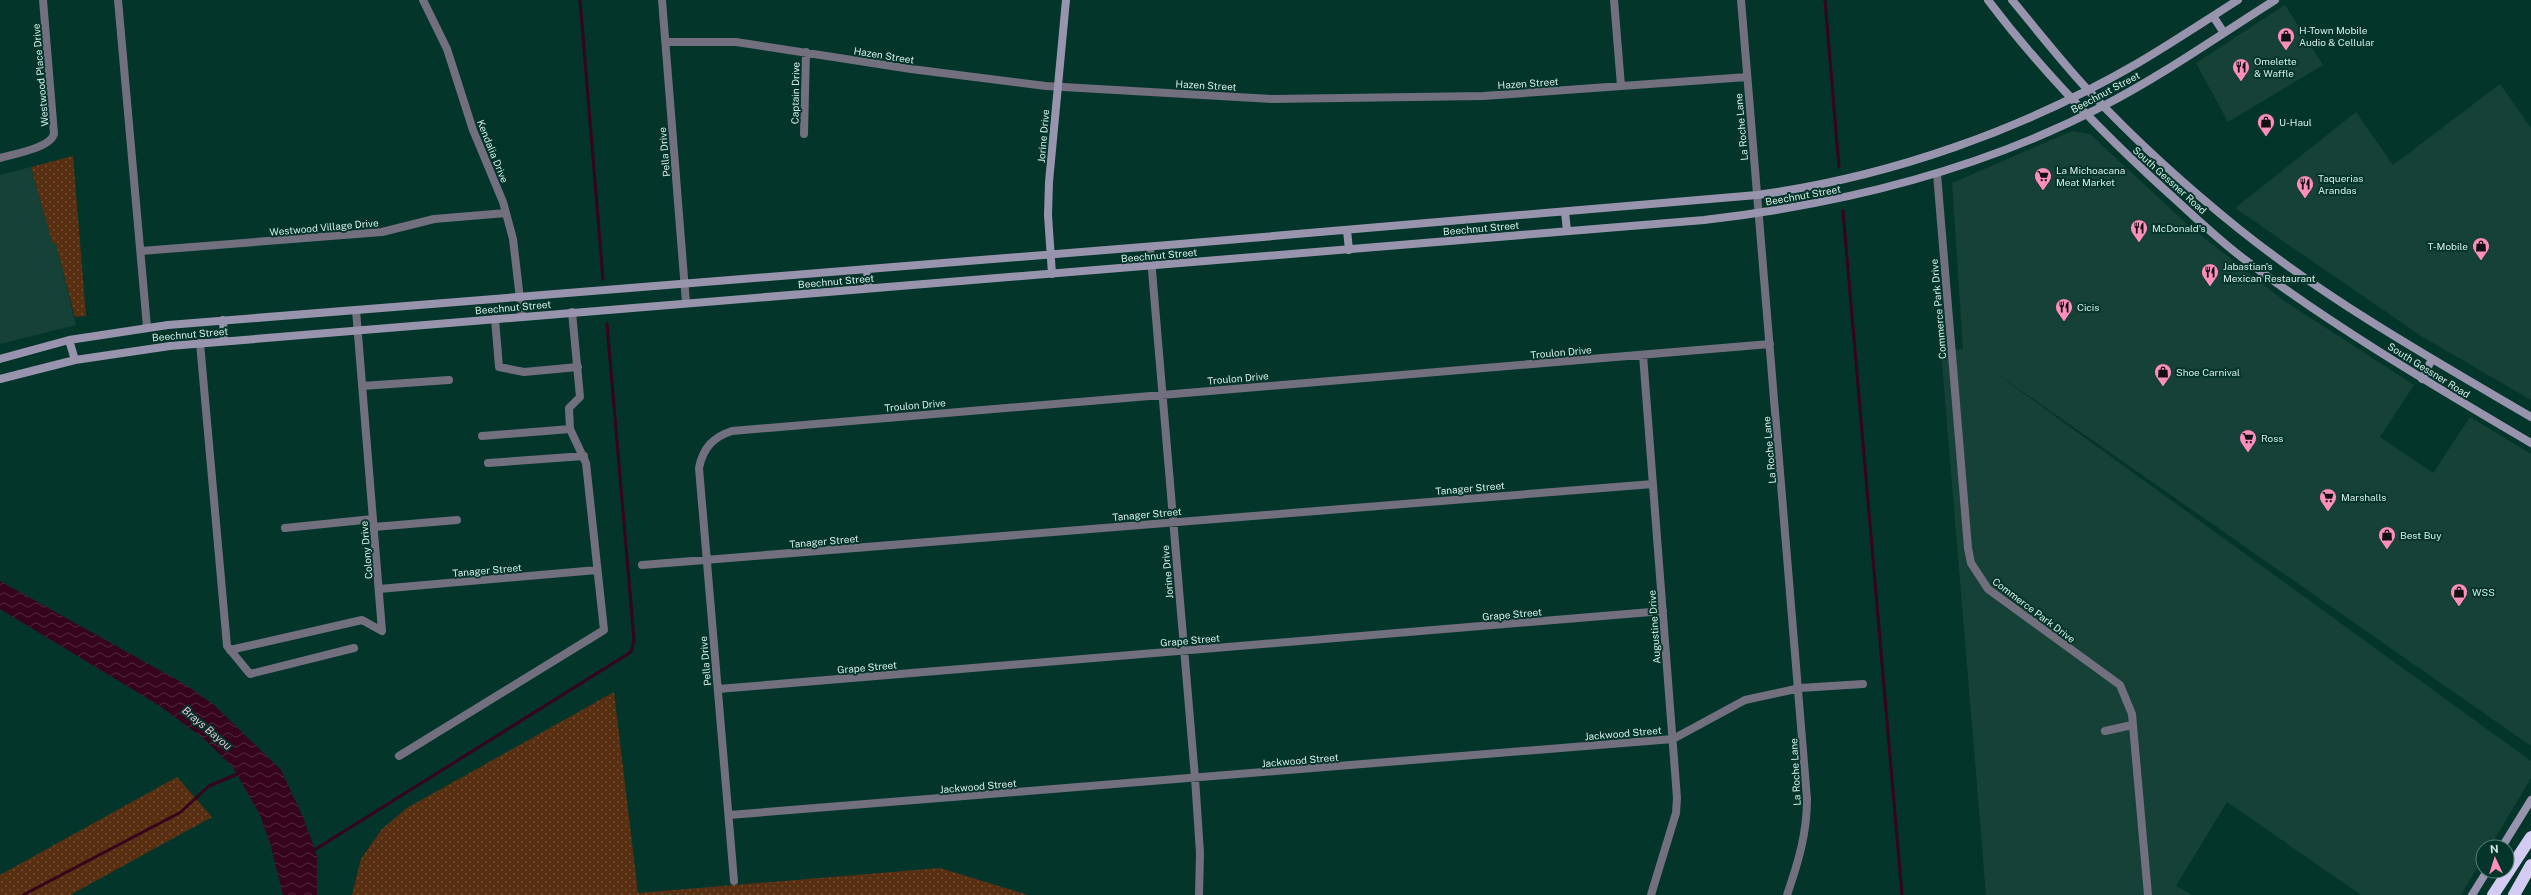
<svg xmlns="http://www.w3.org/2000/svg" width="2531" height="895" font-family="'Public Sans',sans-serif">
<defs>
<pattern id="green-dots" width="8" height="8" patternUnits="userSpaceOnUse"><rect width="8" height="8" fill="#583011"/><path d="M2 2h.1M6 6h.1" fill="none" stroke="#6f4e34" stroke-width="1.8" stroke-linecap="round"/></pattern>
<pattern id="water-waves" width="16" height="10" patternUnits="userSpaceOnUse"><rect width="16" height="10" fill="#36041d"/><path d="M0 5q4-4 8 0t8 0" fill="none" stroke="#52293e"/></pattern>
</defs>
<rect width="100%" height="100%" fill="#03352b"/>
<path fill="#164137" d="M 2285,5 L 2323,65 L 2228,122 L 2196,63 Z
M 2500,84 L 2531,128 L 2531,400 L 2421,336 L 2235,208 L 2356,112 L 2393,165 Z
M 2072,131 L 2090,134 L 2187,224 L 2283,300 L 2414,385 L 2380,437 L 2433,473 L 2470,417 L 2531,454 L 2531,746 L 1990,369 L 2531,761 L 2531,778 L 2490,847 L 2483,847 L 2483,858 L 2461,895 L 2361,895 L 2227,802 L 2176,886 L 2193,895 L 1986,895 L 1941,351 L 1963,349 L 1952,183 Z
M 31,167 L 52,242 L 56,244 L 76,325 L 0,344 L 0,175 Z"/>
<path fill="url(#green-dots)" d="M 73,156 L 86,316 L 75,317 L 56,244 L 52,242 L 31,167 Z
M 614,692 L 638,893 L 940,868 L 1028,895 L 352,895 L 361,859 L 382,829 L 407,808 Z
M 177,777 L 212,817 L 70,895 L 0,895 L 0,875 Z"/>
<path fill="url(#water-waves)" d="M 0,581 L 186,685 L 214,705 L 281,770 L 303,817 L 317,856 L 317,895 L 283,895 L 270,843 L 260,815 L 233,767 L 203,738 L 160,706 L 0,609 Z"/>
<g fill="none" stroke-linecap="round" stroke-linejoin="round">
<path stroke="#36041d" stroke-width="3" d="M 580,0 L 603,279
M 1825,0 L 1839,167
M 1843,211 L 1902,895
M 311,852 L 631,652 L 634,640 L 607,324
M 23,895 L 181,812 L 209,786 L 240,773"/>
<path stroke="#726f7e" stroke-width="8" d="M 118,0 L 147,327
M 423,0 L 447,49 L 473,130 L 503,202 L 513,239 L 522,316
M 662,0 L 686,303
M 1614,0 L 1621,86
M 1741,0 L 1807,799 C 1807,834 1798,863 1787,895
M 666,42 L 736,42 L 911,69 L 1046,86 L 1272,99 L 1483,96 L 1747,77
M 804,134 L 806,52
M 0,158 C 14,154 50,148 54,134 L 43,0
M 1937,174 L 1968,548 L 1971,563 L 1988,589 L 2120,685 L 2132,714 L 2148,895
M 1150,247 L 1195,778 L 1200,853 L 1199,895
M 141,251 L 382,232 L 434,219 L 506,213
M 495,319 L 499,367 L 524,372 L 578,367
M 200,343 L 227,646 L 250,674 L 354,648
M 1643,355 L 1677,798 L 1676,813 L 1651,895
M 362,386 L 449,380
M 482,436 L 570,429
M 488,463 L 584,456
M 374,527 L 457,520
M 285,528 L 373,519
M 642,565 L 1653,484
M 379,589 L 597,570
M 230,650 L 362,620 L 382,631 L 356,310
M 718,689 L 1663,611
M 2105,731 L 2132,725
M 399,756 L 604,630 L 586,463 L 570,429 L 569,408 L 580,397 L 572,312
M 729,815 L 1673,739 L 1745,700 L 1800,688 L 1863,684
M 734,881 L 699,468 C 703,448 713,437 732,431 L 1770,344"/>
<path stroke="#9994ad" stroke-width="8" d="M 1988,0 C 2043,73 2106,137 2175,199 C 2197,219 2220,241 2244,259 C 2335,328 2433,385 2531,443
M 2012,0 C 2037,30 2061,61 2088,90 C 2133,138 2188,188 2239,229 C 2329,301 2432,359 2531,417
M 2213,16 L 2224,33
M 1565,212 L 1567,231
M 1347,230 L 1349,250
M 867,269 L 868,288
M 1052,274 L 1048,215 L 1049,182 L 1066,0
M 223,320 L 224,341
M 69,340 L 75,360
M 0,359 L 69,340 L 168,325 L 1168,245 L 1757,195 C 1890,177 2022,130 2138,63 C 2172,43 2205,21 2238,0
M 0,379 L 75,360 L 170,346 L 1704,220 C 1843,204 1978,171 2103,106 C 2163,75 2218,36 2275,0
M 2422,379 L 2432,359
M 2502,847 L 2531,800
M 2472,895 L 2487,871"/>
<path stroke="#d3cbf2" stroke-width="12" d="M 2493,895 L 2531,837
M 2514,895 L 2531,865"/>
</g>
<defs>
<g id="shop-pin" transform="scale(0.9)"><path d="M0 17L-7.5 6A9.5 9.5 0 1 1 7.5 6Z" fill="#fe8ebc" stroke="#03352b"/><path d="M-5-2.5h2.3a2.7 3.5 0 0 1 5.4 0H5L5.5 6h-11ZM-1.5-2.5h3a1.5 2.3 0 0 0-3 0Z" fill="#111"/></g>
<g id="restaurant-pin" transform="scale(0.9)"><path d="M0 17L-7.5 6A9.5 9.5 0 1 1 7.5 6Z" fill="#fe8ebc" stroke="#03352b"/><path d="M-5-6h1v4h1v-4h1v4h1v-4h1v5L-1.5 .5V6h-2V.5L-5-1ZM5-6V6H3V1.5H1.5Q1.5-4 5-6Z" fill="#111"/></g>
<g id="supermarket-pin" transform="scale(0.9)"><path d="M0 17L-7.5 6A9.5 9.5 0 1 1 7.5 6Z" fill="#fe8ebc" stroke="#03352b"/><path d="M-6-5.5h2.5l.6 2H6L4.5 2H-2.5L-4.4-4H-6ZM-1.5 3.2a1.3 1.3 0 1 0 .1 0ZM3 3.2a1.3 1.3 0 1 0 .1 0Z" fill="#111"/></g>
</defs>
<g fill-rule="evenodd">
<use href="#shop-pin" x="2286" y="36"/>
<use href="#restaurant-pin" x="2241" y="67"/>
<use href="#shop-pin" x="2266" y="122"/>
<use href="#supermarket-pin" x="2043" y="176"/>
<use href="#restaurant-pin" x="2305" y="184"/>
<use href="#restaurant-pin" x="2139" y="228"/>
<use href="#shop-pin" x="2481" y="246"/>
<use href="#restaurant-pin" x="2210" y="272"/>
<use href="#restaurant-pin" x="2064" y="307"/>
<use href="#shop-pin" x="2163" y="372"/>
<use href="#supermarket-pin" x="2248" y="438"/>
<use href="#supermarket-pin" x="2328" y="497"/>
<use href="#shop-pin" x="2387" y="535"/>
<use href="#shop-pin" x="2459" y="592"/>
</g>
<g text-anchor="middle" stroke-width="4" stroke-linejoin="round" paint-order="stroke">
<g font-size="10" fill="#d4ebe4" stroke="#03352b" text-anchor="start">
<text x="2299" y="34">H-Town Mobile<tspan x="2299" dy="12">Audio &amp; Cellular</tspan></text>
<text x="2254" y="65">Omelette<tspan x="2254" dy="12">&amp; Waffle</tspan></text>
<text x="2279" y="126">U-Haul</text>
<text x="2056" y="174">La Michoacana<tspan x="2056" dy="12">Meat Market</tspan></text>
<text x="2318" y="182">Taquerias<tspan x="2318" dy="12">Arandas</tspan></text>
<text x="2152" y="232">McDonald's</text>
<text x="2468" y="250" text-anchor="end">T-Mobile</text>
<text x="2223" y="270">Jabastian's<tspan x="2223" dy="12">Mexican Restaurant</tspan></text>
<text x="2077" y="311">Cicis</text>
<text x="2176" y="376">Shoe Carnival</text>
<text x="2261" y="442">Ross</text>
<text x="2341" y="501">Marshalls</text>
<text x="2400" y="539">Best Buy</text>
<text x="2472" y="596">WSS</text>
</g>
<g font-size="10" fill="#d4ebe4" stroke="#03352b">
<text transform="translate(884 55) rotate(9)" y="4">Hazen Street</text>
<text transform="translate(40 75) rotate(-95)" y="4">Westwood Place Drive</text>
<text transform="translate(1528 83) rotate(-4)" y="4">Hazen Street</text>
<text transform="translate(1206 85) rotate(3)" y="4">Hazen Street</text>
<text transform="translate(2105 92) rotate(-28)" y="4">Beechnut Street</text>
<text transform="translate(795 93) rotate(-89)" y="4">Captain Drive</text>
<text transform="translate(1741 127) rotate(-95)" y="4">La Roche Lane</text>
<text transform="translate(1043 136) rotate(-85)" y="4">Jorine Drive</text>
<text transform="translate(493 151) rotate(68)" y="4">Kendalia Drive</text>
<text transform="translate(664 152) rotate(-95)" y="4">Pella Drive</text>
<text transform="translate(2170 180) rotate(42)" y="4">South Gessner Road</text>
<text transform="translate(1803 195) rotate(-10)" y="4">Beechnut Street</text>
<text transform="translate(324 227) rotate(-5)" y="4">Westwood Village Drive</text>
<text transform="translate(1481 228) rotate(-5)" y="4">Beechnut Street</text>
<text transform="translate(1159 255) rotate(-5)" y="4">Beechnut Street</text>
<text transform="translate(836 281) rotate(-5)" y="4">Beechnut Street</text>
<text transform="translate(513 307) rotate(-5)" y="4">Beechnut Street</text>
<text transform="translate(1938 309) rotate(-95)" y="4">Commerce Park Drive</text>
<text transform="translate(190 334) rotate(-5)" y="4">Beechnut Street</text>
<text transform="translate(1561 352) rotate(-5)" y="4">Troulon Drive</text>
<text transform="translate(2429 370) rotate(32)" y="4">South Gessner Road</text>
<text transform="translate(1238 378) rotate(-5)" y="4">Troulon Drive</text>
<text transform="translate(915 405) rotate(-5)" y="4">Troulon Drive</text>
<text transform="translate(1769 450) rotate(-95)" y="4">La Roche Lane</text>
<text transform="translate(1470 488) rotate(-5)" y="4">Tanager Street</text>
<text transform="translate(1147 514) rotate(-5)" y="4">Tanager Street</text>
<text transform="translate(824 541) rotate(-5)" y="4">Tanager Street</text>
<text transform="translate(366 550) rotate(-95)" y="4">Colony Drive</text>
<text transform="translate(487 570) rotate(-5)" y="4">Tanager Street</text>
<text transform="translate(1167 572) rotate(-95)" y="4">Jorine Drive</text>
<text transform="translate(2034 610) rotate(37)" y="4">Commerce Park Drive</text>
<text transform="translate(1512 614) rotate(-5)" y="4">Grape Street</text>
<text transform="translate(1654 627) rotate(-94)" y="4">Augustine Drive</text>
<text transform="translate(1190 640) rotate(-5)" y="4">Grape Street</text>
<text transform="translate(705 661) rotate(-95)" y="4">Pella Drive</text>
<text transform="translate(867 667) rotate(-5)" y="4">Grape Street</text>
<text transform="translate(1623 733) rotate(-5)" y="4">Jackwood Street</text>
<text transform="translate(1300 760) rotate(-5)" y="4">Jackwood Street</text>
<text transform="translate(1795 772) rotate(-93)" y="4">La Roche Lane</text>
<text transform="translate(978 786) rotate(-5)" y="4">Jackwood Street</text>
</g>
<g font-size="11" font-style="italic" fill="#f5bfd2" stroke="#03352b">
<text transform="translate(207 728) rotate(40)" y="4">Brays Bayou</text>
</g>
</g>
<g transform="translate(2495 859) rotate(356)"><circle r="19" fill="#03352b" stroke="#577e75"/>
<path d="M0-3L7 15L0 10L-7 15Z" fill="#fe8ebc"/>
<text y="-6" font-size="11" font-weight="bold" text-anchor="middle" fill="#d4ebe4">N</text>
</g>
</svg>
